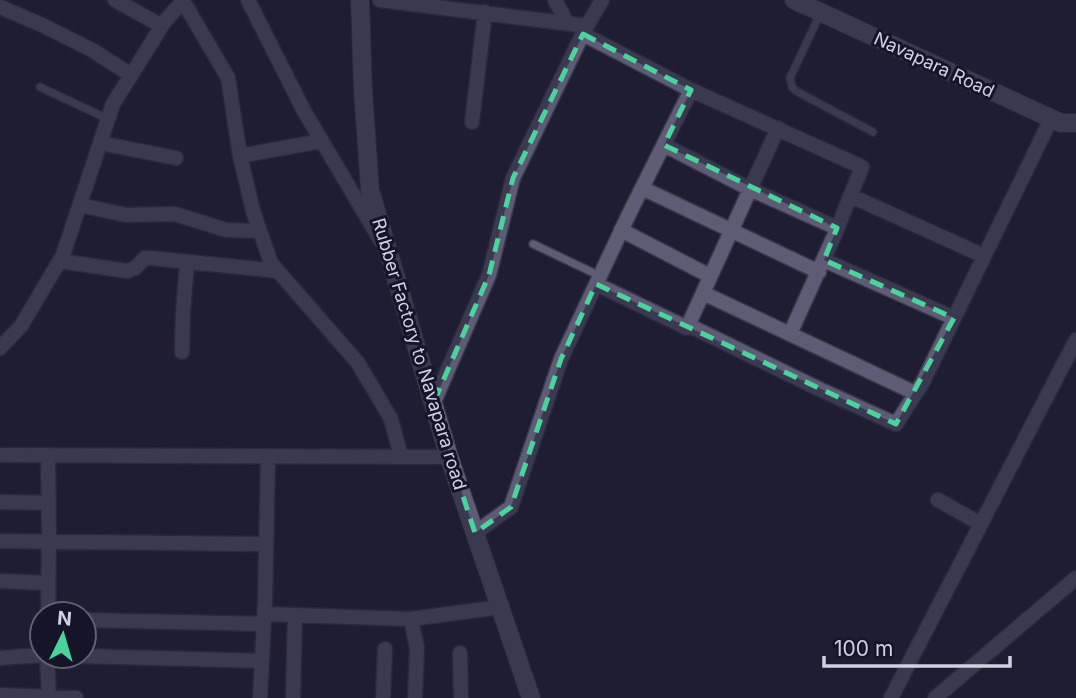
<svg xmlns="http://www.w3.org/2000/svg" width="1076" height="698" font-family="Inter,sans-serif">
<rect width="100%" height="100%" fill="#1f1d32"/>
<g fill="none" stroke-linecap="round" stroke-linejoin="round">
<g stroke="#3a3749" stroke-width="10">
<path id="service" d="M 821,12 L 790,78 L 792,87 L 796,91 L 873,132
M 40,87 L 108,119
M 533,244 L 600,276"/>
</g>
<g stroke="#3a3749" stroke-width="17">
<path id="minor" d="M 115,0 L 162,26
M 248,0 L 304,111 L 381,241
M 380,0 L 587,26 L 602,0
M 555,0 L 567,23
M 183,1 L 228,78 L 240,156 L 253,211 L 271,263 L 358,363 L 391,419 L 401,457
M 0,7 L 42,25 L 92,50 L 131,75
M 583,34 L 691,90 L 862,167 L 835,234 L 790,334
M 472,122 L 485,12
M 100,143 L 176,158
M 664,145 L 750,189 L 837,228
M 240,156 L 321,141
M 642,188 L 819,272
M 851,196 L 984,256
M 80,205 L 126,215 L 175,214 L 226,230 L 260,231
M 621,230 L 710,276
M 824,260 L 954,318
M 60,261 L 127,271 L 135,268 L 145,258 L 150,258 L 278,271
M 596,284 L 687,328 L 778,128
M 703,293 L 915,393
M 688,325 L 819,389 L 896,424 L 923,382 L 1051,119
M 0,348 L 21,326 L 63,255 L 113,104 L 165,21 L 184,0
M 182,352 L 183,311 L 187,263
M 433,404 L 489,275 L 513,178 L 586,27
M 0,455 L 449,457
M 48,455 L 49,536 L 48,614
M 938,500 L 981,524
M 0,502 L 49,503
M 475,533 L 511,507 L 561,359 L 629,214 L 691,90
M 0,541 L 266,544
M 0,581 L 48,583
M 264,614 L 411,619 L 417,648 L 415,698
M 411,619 L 500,607
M 84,620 L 264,624
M 460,653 L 461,698
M 47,656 L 49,698
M 79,656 L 262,661
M 0,658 L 42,655
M 0,695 L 76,698
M 260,698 L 265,601 L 268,456
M 293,698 L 295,615
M 383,698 L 385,649
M 891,698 L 1076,340
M 935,698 L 1076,578"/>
</g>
<g stroke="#3a3749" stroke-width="20">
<path id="tertiary" d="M 360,0 L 363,91 L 370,190 L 449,457 L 531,698
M 794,0 L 1061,123 L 1076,123"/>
</g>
<use href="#service" stroke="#5e5c75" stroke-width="7"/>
<use href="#minor" stroke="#5e5c75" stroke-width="14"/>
<use href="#tertiary" stroke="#5e5c75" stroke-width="18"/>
</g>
<path d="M0 0H1076V698H0ZM 583,34 L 691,90 L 664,145 L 837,228 L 824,260 L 954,318 L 896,424 L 596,284 L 561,359 L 511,507 L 475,533 L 433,404 L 489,275 L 513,178 Z" fill="#1f1d32" fill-opacity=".55" fill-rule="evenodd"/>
<path fill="none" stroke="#49d49c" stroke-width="5" stroke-dasharray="14 9" stroke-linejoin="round" d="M 583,34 L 691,90 L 664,145 L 837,228 L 824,260 L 954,318 L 896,424 L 596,284 L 561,359 L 511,507 L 475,533 L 433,404 L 489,275 L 513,178 Z"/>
<g text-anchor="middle" stroke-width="6" stroke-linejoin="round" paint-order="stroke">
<g font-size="18" fill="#d1d1df" stroke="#161428">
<text transform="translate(934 65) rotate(25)" y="6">Navapara Road</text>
<text transform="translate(419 354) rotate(73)" y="6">Rubber Factory to Navapara road</text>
</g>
</g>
<g transform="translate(63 635) rotate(5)"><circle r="33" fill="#161428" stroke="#616071" stroke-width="2"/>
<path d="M0-5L12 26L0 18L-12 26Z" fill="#49d49c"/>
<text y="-10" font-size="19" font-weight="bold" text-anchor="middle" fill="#d1d1df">N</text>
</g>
<path d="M824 656v10h186v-10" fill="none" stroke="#d1d1df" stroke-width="3.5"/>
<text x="834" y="656" font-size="21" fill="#d1d1df" stroke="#161428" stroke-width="5" paint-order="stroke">100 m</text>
</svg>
